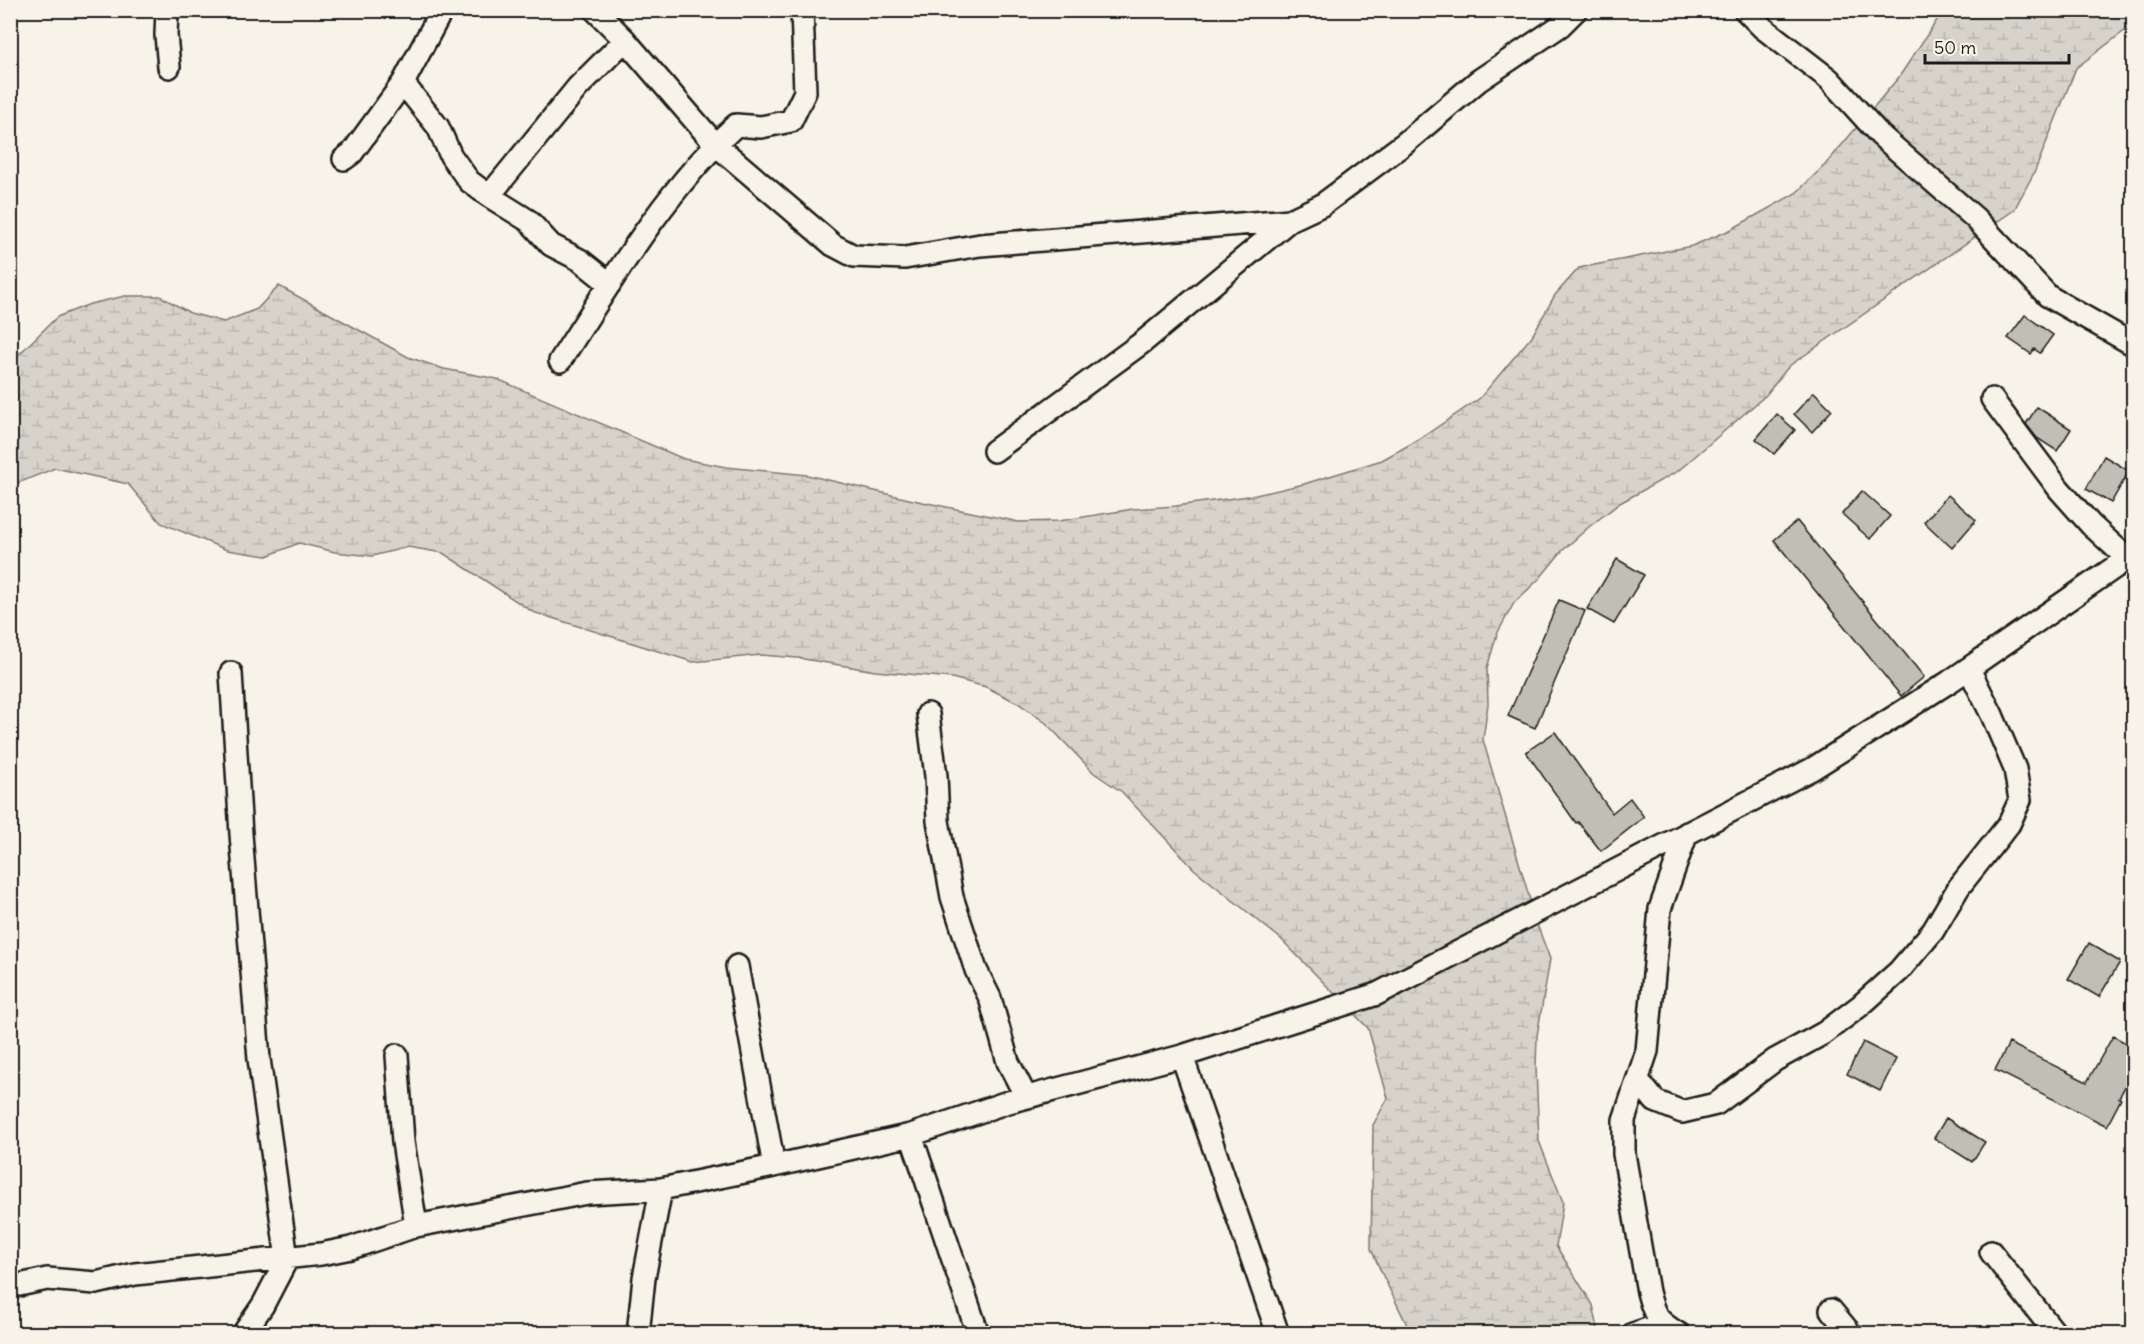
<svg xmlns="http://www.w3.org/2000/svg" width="2144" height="1344" font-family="Delius,sans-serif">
<defs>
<pattern id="wetland-marsh" width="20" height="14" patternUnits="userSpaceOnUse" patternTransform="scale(1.5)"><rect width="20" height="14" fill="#d7d3cb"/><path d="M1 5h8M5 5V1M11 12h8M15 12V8" fill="none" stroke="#b8b5ae"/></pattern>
</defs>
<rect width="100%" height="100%" fill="#f7f3e8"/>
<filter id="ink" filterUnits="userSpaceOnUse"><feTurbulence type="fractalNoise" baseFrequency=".0167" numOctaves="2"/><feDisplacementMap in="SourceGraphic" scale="12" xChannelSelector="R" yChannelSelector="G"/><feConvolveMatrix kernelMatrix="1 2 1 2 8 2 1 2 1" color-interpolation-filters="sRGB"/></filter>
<g filter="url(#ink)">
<path fill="url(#wetland-marsh)" stroke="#7a7874" stroke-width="1.5" d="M 1943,11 L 2133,11 L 2133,22 L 2131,26 L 2076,68 L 2035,171 L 2014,210 L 1789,366 L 1766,395 L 1678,471 L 1620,503 L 1590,526 L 1562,551 L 1540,578 L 1514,603 L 1497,634 L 1487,668 L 1488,704 L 1483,740 L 1538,927 L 1550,959 L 1537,1036 L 1536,1068 L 1539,1141 L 1563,1202 L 1556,1246 L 1593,1305 L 1599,1333 L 1411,1333 L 1384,1278 L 1371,1249 L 1373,1125 L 1388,1098 L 1368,1028 L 1281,939 L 1194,869 L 1122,792 L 1094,773 L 1046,723 L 1018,703 L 986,687 L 952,678 L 875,671 L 798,658 L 761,655 L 693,662 L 533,612 L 443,553 L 408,547 L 372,556 L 335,552 L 299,543 L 267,556 L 227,550 L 161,523 L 128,484 L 55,468 L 11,486 L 10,363 L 57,317 L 90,304 L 125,296 L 160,296 L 190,313 L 224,322 L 257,309 L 279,286 L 408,357 L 444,369 L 497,379 L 684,459 L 726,467 L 807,475 L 913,500 L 1019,522 L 1059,521 L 1133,509 L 1176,506 L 1256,495 L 1304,484 L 1382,460 L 1418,440 L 1480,398 L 1532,336 L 1555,295 L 1579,268 L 1692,246 L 1730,230 L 1796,193 L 1825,165 L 1899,77 Z"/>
<path fill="#c0beb5" stroke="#1c1c1c" stroke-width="1.5" d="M 2025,315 L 2053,335 L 2040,353 L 2034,349 L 2031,354 L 2008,338 Z
M 1814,392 L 1832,410 L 1812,432 L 1794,414 Z
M 2037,407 L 2071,429 L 2057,451 L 2037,438 L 2026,424 Z
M 1777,414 L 1795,430 L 1774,454 L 1756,439 Z
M 2104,456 L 2129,471 L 2111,503 L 2086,489 Z
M 1862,491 L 1890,516 L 1870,539 L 1842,514 Z
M 1948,495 L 1976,520 L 1952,548 L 1924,522 Z
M 1797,521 L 1924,677 L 1901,696 L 1774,540 Z
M 1617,559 L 1644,575 L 1614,624 L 1587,609 Z
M 1559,600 L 1585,611 L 1535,728 L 1508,716 Z
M 1555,732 L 1612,813 L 1630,798 L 1644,817 L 1601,851 L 1578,822 L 1576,823 L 1526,752 Z
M 2089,943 L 2120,962 L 2099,997 L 2068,979 Z
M 2113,1036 L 2133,1047 L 2133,1071 L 2119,1098 L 2121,1099 L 2107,1126 L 1995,1070 L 2009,1043 L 2087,1082 Z
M 1863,1042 L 1896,1059 L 1880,1091 L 1847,1074 Z
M 1946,1118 L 1985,1142 L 1972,1162 L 1934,1138 Z"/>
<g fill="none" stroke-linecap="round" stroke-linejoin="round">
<g stroke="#1c1c1c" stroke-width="26">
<path id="minor" d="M 167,10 L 166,35 L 169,67
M 595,10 L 625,40 L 715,144 L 833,245 L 854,256 L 905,258 L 980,245 L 1290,220
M 1745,10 L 1763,28 L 1829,79 L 1880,135 L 1975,218 L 2048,296 L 2134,345
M 403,83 L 438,127 L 451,156 L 469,181 L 489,196 L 578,87 L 625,40
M 344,159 L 352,153 L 403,83 L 442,10
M 489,196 L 529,221 L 551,245 L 580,260 L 610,284
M 560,361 C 613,279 664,192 736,125 L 761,127 L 791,121 L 805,92 L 802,10
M 1992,399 L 2059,489 L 2091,525 L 2128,559
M 994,451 L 1143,342 L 1290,220 L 1322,205 L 1405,143 L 1478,81 L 1560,26 L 1576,10
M 231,673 L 241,834 L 259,1059 L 287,1259 L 263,1305 L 243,1334
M 928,714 L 936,776 L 938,821 L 952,897 L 976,970 L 990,998 L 1008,1062 L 1026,1097
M 737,966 L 774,1166
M 397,1055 L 403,1142 L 416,1226
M 1182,1056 L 1278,1334
M 1638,1080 L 1655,1101 L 1682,1112 L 1716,1104 L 1775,1060 L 1824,1033 L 1861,1005 L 1899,971 L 1933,931 L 1959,887 L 2009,824 L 2020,800 L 2015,769 L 1992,715 L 1969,669
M 911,1135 L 978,1334
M 1991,1252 L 2056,1334
M 10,1287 L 47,1279 L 96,1283 L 135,1274 L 321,1254 L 351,1248 L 416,1226 L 587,1193 L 661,1189 L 774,1166 L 911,1135 L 1005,1103 L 1182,1056 L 1377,994 L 1812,769 L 1949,682 L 2134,554
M 1831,1310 L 1851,1334
M 638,1334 L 644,1278 L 661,1189
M 1633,1334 L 1662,1324
M 1679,1334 C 1657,1321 1654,1316 1648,1292 L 1624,1154 L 1624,1120 L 1647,1051 L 1660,909 L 1687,833"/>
</g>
<use href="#minor" stroke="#f7f3e8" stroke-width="21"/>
</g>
</g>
<rect width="2144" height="1344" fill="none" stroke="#f7f3e8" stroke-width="36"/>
<rect x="18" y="18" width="2108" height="1308" fill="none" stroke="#1c1c1c" stroke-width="2" filter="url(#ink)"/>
<path d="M1925 54v9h144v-9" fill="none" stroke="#1c1c1c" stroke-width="3"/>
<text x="1934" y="54" font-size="18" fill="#1c1c1c" stroke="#f7f3e8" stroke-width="4.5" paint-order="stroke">50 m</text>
</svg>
